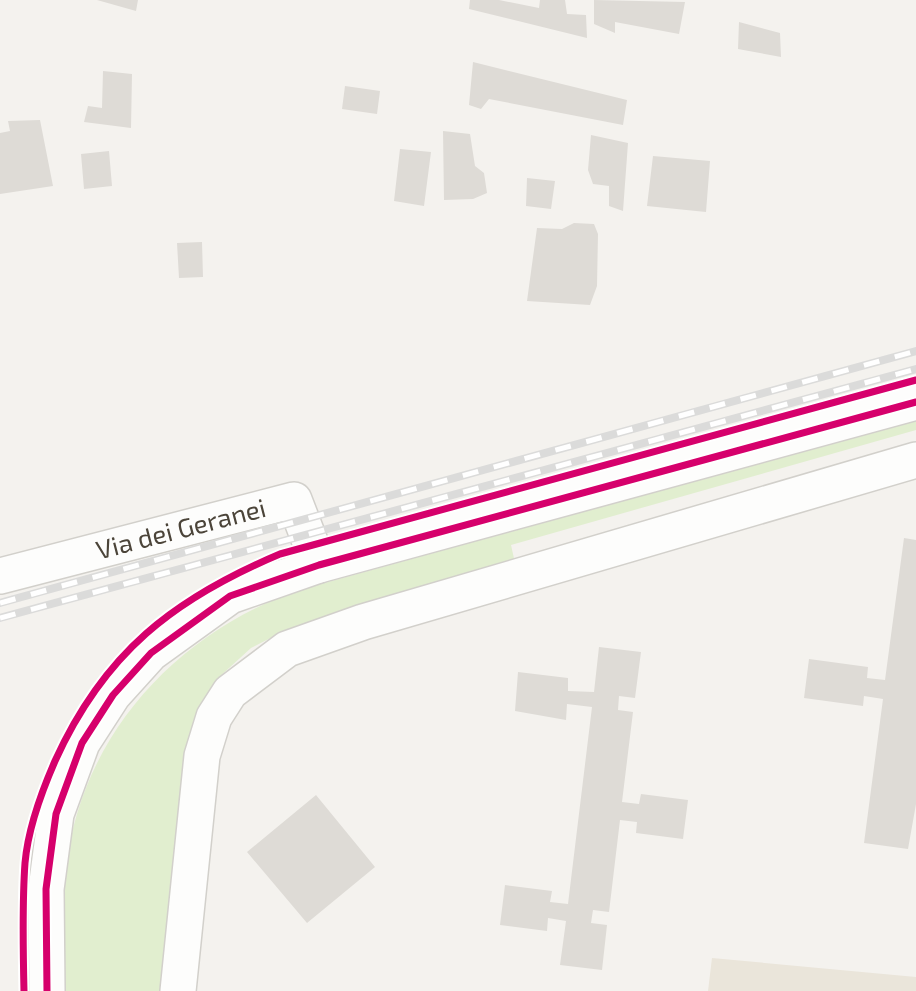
<svg xmlns="http://www.w3.org/2000/svg" width="916" height="991" font-family="'Exo 2',sans-serif">
<rect width="100%" height="100%" fill="#f4f2ee"/>
<path fill="#eae5da" d="M 712,958 L 916,977 L 916,991 L 708,991 Z"/>
<path fill="#e1eecf" d="M 916,420 L 916,430 L 511,545 L 515,563 L 288,629 L 251,648 L 217,679 L 200,708 L 185,752 L 161,991 L 65,991 C 65,950 62,909 66,868 C 81,736 176,633 299,590 Z"/>
<path fill="#dedbd6" d="M 97,0 L 138,0 L 136,11 Z
M 470,0 L 499,0 L 539,8 L 540,0 L 565,0 L 567,14 L 586,15 L 587,38 L 469,9 Z
M 594,0 L 685,2 L 679,34 L 615,22 L 615,33 L 594,24 Z
M 739,22 L 780,33 L 781,57 L 738,49 Z
M 473,62 L 627,100 L 623,125 L 489,99 L 481,109 L 469,105 Z
M 103,71 L 132,74 L 131,128 L 84,122 L 88,106 L 102,108 Z
M 345,86 L 380,91 L 377,114 L 342,109 Z
M 40,120 L 53,186 L 0,194 L 0,133 L 10,131 L 8,121 Z
M 443,131 L 470,134 L 475,166 L 484,173 L 487,193 L 473,199 L 444,200 Z
M 591,135 L 628,143 L 623,211 L 609,206 L 609,186 L 593,184 L 588,170 Z
M 400,149 L 431,152 L 424,206 L 394,201 Z
M 109,151 L 112,186 L 84,189 L 81,154 Z
M 653,156 L 710,161 L 706,212 L 647,206 Z
M 527,178 L 555,181 L 551,209 L 526,206 Z
M 574,223 L 594,224 L 598,234 L 597,286 L 590,305 L 527,301 L 537,228 L 562,229 Z
M 202,242 L 203,277 L 179,278 L 177,243 Z
M 904,538 L 916,540 L 916,804 L 908,849 L 864,843 L 883,699 L 864,696 L 863,706 L 804,698 L 809,659 L 868,667 L 867,678 L 885,680 Z
M 599,647 L 641,652 L 635,698 L 619,696 L 618,710 L 633,712 L 622,802 L 639,804 L 641,794 L 688,800 L 683,839 L 636,833 L 637,822 L 620,820 L 609,912 L 593,910 L 591,923 L 607,925 L 602,970 L 560,965 L 566,921 L 548,918 L 547,931 L 500,925 L 505,885 L 552,891 L 550,902 L 568,904 L 592,707 L 567,704 L 566,720 L 515,711 L 518,672 L 568,678 L 568,691 L 594,692 Z
M 316,795 L 375,867 L 307,923 L 247,852 Z"/>
<g fill="none" stroke-linecap="round" stroke-linejoin="round">
<g stroke="#d2d0cb" stroke-width="38">
<g id="minor">
<path id="s1" d="M 0,576 L 294,500 L 319,565"/>
<path d="M 47,991 L 46,889 L 56,814 L 82,743 L 113,695 L 151,653 L 230,596 L 319,565 L 916,402"/>
<path d="M 178,991 L 202,756 L 214,717 L 230,692 L 287,649 L 363,622 L 916,460"/>
</g>
</g>
<use href="#minor" stroke="#fdfdfc" stroke-width="35"/>
<g stroke="#dbdbda" stroke-width="8">
<path id="rail" d="M 0,603 L 916,351
M 0,618 L 916,369"/>
</g>
<use href="#rail" stroke="#fff" stroke-width="5" stroke-dasharray="16" stroke-linecap="butt"/>
<g stroke="#fff" stroke-width="11">
<path id="cycleway" d="M 24,991 C 23,949 22,905 25,863 C 28,828 41,793 55,761 C 104,653 173,599 280,554 L 916,380
M 47,991 L 46,889 L 56,814 L 82,743 L 113,695 L 151,653 L 230,596 L 319,565 L 916,402"/>
</g>
<use href="#cycleway" stroke="#d6006c" stroke-width="7"/>
</g>
<g text-anchor="middle" stroke-width="6" stroke-linejoin="round" paint-order="stroke">
<g font-size="26" fill="#4b4439" stroke="#fff">
<text dy="9" stroke="none"><textPath href="#s1" startOffset="187">Via dei Geranei</textPath></text>
</g>
</g>
</svg>
